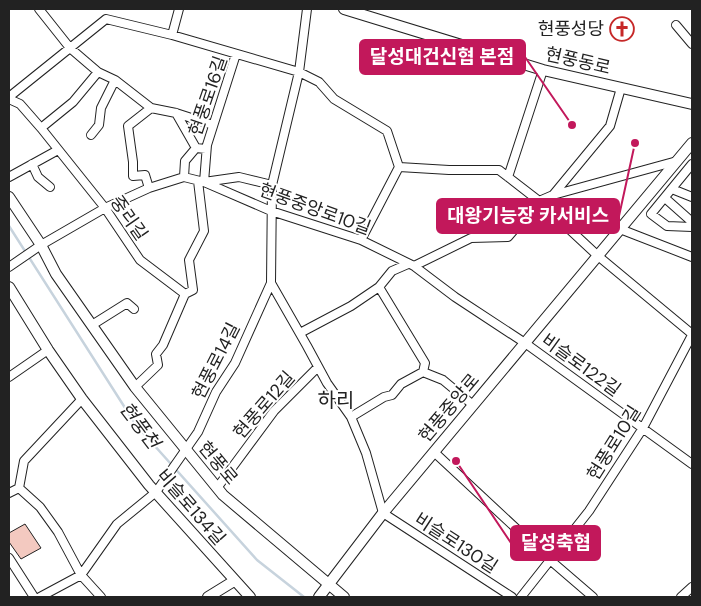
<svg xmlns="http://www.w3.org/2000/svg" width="701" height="606" font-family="'DM Sans','Noto Sans KR',sans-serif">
<rect width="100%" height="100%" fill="#fff"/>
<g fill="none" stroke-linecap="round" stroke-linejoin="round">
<path stroke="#c7d3dd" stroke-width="2.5" d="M 9,226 L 136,425 L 257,560 L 304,597"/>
</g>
<path fill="#f3c9c0" stroke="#222" d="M 25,524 L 41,548 L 21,559 L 9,542 L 9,533 Z"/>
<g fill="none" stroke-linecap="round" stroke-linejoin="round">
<g stroke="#222" stroke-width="10">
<path id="street" d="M 39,9 L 70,48 L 98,72 L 115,80 L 151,108 L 176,113 L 213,125
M 307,9 L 299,72 L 272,185 L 271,283 L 307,346 L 327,383 L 351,417 L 366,453 L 383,513 L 512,597
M 676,25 L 692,44
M 172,35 L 179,9
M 236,54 L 207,145 L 204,182 L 239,177 L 272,185
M 9,97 L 106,19 L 172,35 L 299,72 L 319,82 L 334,99 L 387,131 L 399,167 L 361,240
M 9,99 L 20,104 L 41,128 L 105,208 L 140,260 L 185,294
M 176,113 L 196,148
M 41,128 L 73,102 L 98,72
M 91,135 L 99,125 L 101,108 L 115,80
M 32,164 L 38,177 L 50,187
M 692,164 L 651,214 L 667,226 L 692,227
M 399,167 L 449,170 L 499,170 L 539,201 L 598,256 L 692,334
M 9,177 L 58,150
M 184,177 L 185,161 L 196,148 L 206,149
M 508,177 L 543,70
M 149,188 L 145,175 L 133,176 L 133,162 L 128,126 L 151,108
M 672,189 L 692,197
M 553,195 L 677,161
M 665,198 L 692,222
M 620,229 L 692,257
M 414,266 L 471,238 L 508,237 L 539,201 L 553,195 L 610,126 L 621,88
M 9,267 L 41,245 L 105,208 L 149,188 L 184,177 L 204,182 L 271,211 L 361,240 L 414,266 L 455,297 L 525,343 L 692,464
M 379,287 L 392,271 L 408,264
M 92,325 L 127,303 L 134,309
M 300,333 L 351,306 L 379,287 L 425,363 L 423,372 L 443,380 L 473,405
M 9,377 L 48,350
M 135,387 L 158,365 L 156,354 L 163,345 L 185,294 L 193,290 L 189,260 L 204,231 L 198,181
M 351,417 L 384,397 L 392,395 L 401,384 L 423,372
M 434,452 L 550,560 L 593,597
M 19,488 L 40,507 L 58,532 L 81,575 L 101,597
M 217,488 L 274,411 L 318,367
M 9,493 L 19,488 L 24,461 L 82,399
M 9,558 L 34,597
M 40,597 L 81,575 L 117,524 L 156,492 L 198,432 L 216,392 L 235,363 L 271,283
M 521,597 L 589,511 L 643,428 L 692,335
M 681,597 L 692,587"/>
</g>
<g stroke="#222" stroke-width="12">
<path id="secondary" d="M 344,9 L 543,70 L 692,104
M 9,197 L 41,245 L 56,274 L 135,387 L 223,495 L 344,597
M 9,287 L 48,350 L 82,399 L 149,485 L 250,597
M 208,597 L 234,581
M 319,597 L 383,513 L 692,143"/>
</g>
<use href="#street" stroke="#fff" stroke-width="8"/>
<use href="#secondary" stroke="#fff" stroke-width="10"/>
</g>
<defs>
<g id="church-ring" transform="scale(1.25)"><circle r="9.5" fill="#fff" stroke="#c62828" stroke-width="1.5"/><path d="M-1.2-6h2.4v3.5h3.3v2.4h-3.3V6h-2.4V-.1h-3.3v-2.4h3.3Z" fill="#c62828"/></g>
</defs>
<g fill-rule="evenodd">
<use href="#church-ring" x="622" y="29"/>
</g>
<g text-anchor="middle" stroke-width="4" stroke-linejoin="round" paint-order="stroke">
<g font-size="18" fill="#222" stroke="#fff" text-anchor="end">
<text x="604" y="35">현풍성당</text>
</g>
<g font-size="18" fill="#222" stroke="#fff">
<text transform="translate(578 61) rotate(13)" y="6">현풍동로</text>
<text transform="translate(208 96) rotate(-71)" y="6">현풍로16길</text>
<text transform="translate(315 209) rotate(20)" y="6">현풍중앙로10길</text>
<text transform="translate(129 218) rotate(55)" y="6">중리길</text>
<text transform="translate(216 361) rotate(-63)" y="6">현풍로14길</text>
<text transform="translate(581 365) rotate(36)" y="6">비슬로122길</text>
<text transform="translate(264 405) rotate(-49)" y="6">현풍로12길</text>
<text transform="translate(449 408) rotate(-50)" y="6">현풍중앙로</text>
<text transform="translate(614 443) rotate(-58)" y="6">현풍로10길</text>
<text transform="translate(218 463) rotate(50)" y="6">현풍로</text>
<text transform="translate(191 507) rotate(49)" y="6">비슬로134길</text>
<text transform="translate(456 543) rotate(33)" y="6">비슬로130길</text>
</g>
<g font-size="19" font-style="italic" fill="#222" stroke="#fff">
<text transform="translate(140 425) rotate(53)" y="7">현풍천</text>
</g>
<g font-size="20" fill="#222" stroke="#fff">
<text x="336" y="407">하리</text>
</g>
</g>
<path fill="none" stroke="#c2185b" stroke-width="2" d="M572 125L525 57M635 143L619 216M456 461L511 543"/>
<g fill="#c2185b" stroke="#fff" stroke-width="2">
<circle cx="572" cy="125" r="5"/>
<circle cx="635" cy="143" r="5"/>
<circle cx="456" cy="461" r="5"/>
</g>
<g fill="#c2185b" stroke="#c2185b" stroke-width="2">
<rect x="360" y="40" width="165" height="34" rx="5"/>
<rect x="437" y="199" width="182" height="34" rx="5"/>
<rect x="511" y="526" width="89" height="34" rx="5"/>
</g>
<g font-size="19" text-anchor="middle" font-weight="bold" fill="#fff">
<text x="442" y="63">달성대건신협 본점</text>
<text x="528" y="222">대왕기능장 카서비스</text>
<text x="556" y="549">달성축협</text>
</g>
<rect width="701" height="606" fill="none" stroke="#222222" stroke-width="20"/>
</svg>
